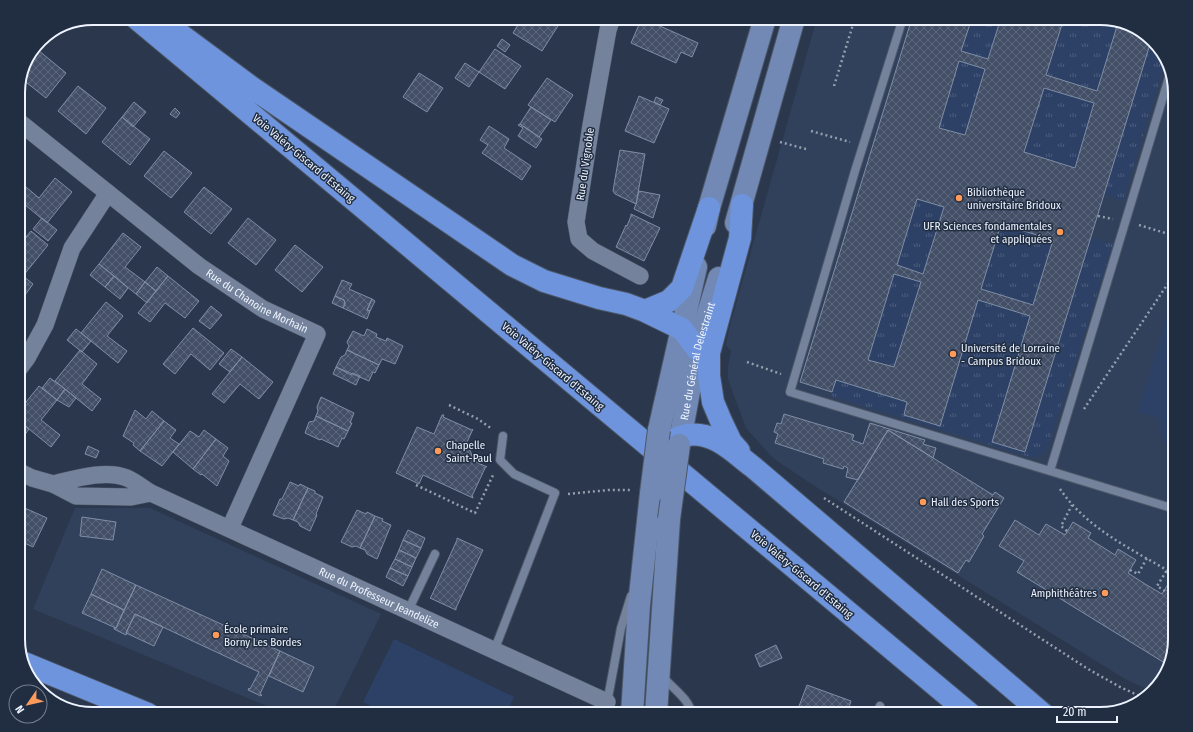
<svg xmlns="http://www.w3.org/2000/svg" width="1193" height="732" font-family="'Fira Sans Condensed',sans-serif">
<defs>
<pattern id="grass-tufts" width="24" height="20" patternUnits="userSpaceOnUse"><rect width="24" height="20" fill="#2d4167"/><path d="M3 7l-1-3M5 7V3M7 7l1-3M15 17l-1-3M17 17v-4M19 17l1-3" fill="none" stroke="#4c5d7e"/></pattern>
<pattern id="building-cross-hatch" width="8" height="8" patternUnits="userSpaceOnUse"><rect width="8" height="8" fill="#424f66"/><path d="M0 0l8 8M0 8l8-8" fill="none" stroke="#5e697d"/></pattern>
</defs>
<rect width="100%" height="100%" fill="#2b374c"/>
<path fill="#32415b" d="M 817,18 L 1100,18 L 1138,28 L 1165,55 L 1175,89 L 1175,639 L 1165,677 L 1151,691 L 1125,679 L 813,485 L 774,459 L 746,428 L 728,379 L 728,366 L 731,351 L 726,345 L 729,329 Z
M 75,508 L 150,508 L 381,614 L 332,714 L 286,714 L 33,609 Z"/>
<path fill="url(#grass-tufts)" d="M 972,18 L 1001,18 L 988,59 L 961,51 Z
M 1064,18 L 1100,18 L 1118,23 L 1097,91 L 1046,75 Z
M 1151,41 L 1165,55 L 1166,60 L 1123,201 L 1103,194 Z
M 959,61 L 985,69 L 965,135 L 939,128 Z
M 1044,88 L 1094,103 L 1075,168 L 1024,152 Z
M 917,199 L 944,207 L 923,274 L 897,265 Z
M 1001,224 L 1053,240 L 1033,305 L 981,289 Z
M 1091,237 L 1113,244 L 1047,449 C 1043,455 1038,458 1030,457 L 831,396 L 836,380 L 907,402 L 904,415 L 940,426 L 978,300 L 1030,316 L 992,442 Z
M 894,274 L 921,282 L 894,367 L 868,360 Z"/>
<path fill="#2d4167" d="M 1175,289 L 1175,363 L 1171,382 L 1170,406 L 1173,422 L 1175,427 L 1175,461 L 1160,432 L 1159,418 L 1138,412 Z
M 394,639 L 514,697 L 506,714 L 388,714 L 363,702 Z"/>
<path fill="url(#building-cross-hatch)" stroke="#7f8da6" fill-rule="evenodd" d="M 522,18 L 563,18 L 542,51 L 513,33 Z
M 642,18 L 698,43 L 692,57 L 681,52 L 676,63 L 631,43 Z
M 912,18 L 972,18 L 961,51 L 988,59 L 1001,18 L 1064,18 L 1046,75 L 1097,91 L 1118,23 L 1138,28 L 1151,41 L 1025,452 L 992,442 L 1030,316 L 978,300 L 940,426 L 904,415 L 907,402 L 836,380 L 832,392 L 800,382 ZM 959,61 L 985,69 L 965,135 L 939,128 ZM 1044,88 L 1094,103 L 1075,168 L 1024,152 ZM 917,199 L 944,207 L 923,274 L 897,265 ZM 1001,224 L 1053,240 L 1033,305 L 981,289 ZM 894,274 L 921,282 L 894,367 L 868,360 Z
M 502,39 L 510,45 L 505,52 L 497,46 Z
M 495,49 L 521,66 L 505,89 L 479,72 Z
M 38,50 L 66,73 L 46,98 L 22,79 L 32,58 Z
M 465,63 L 479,72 L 469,87 L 455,78 Z
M 419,73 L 443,88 L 427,112 L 403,97 Z
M 547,78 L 573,95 L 555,122 L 528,105 Z
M 78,86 L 106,108 L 86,134 L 58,111 Z
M 639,96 L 669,109 L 654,143 L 625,131 Z
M 656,97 L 663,100 L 660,105 L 654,102 Z
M 134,102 L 146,112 L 133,127 L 122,117 Z
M 531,107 L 551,120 L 539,137 L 520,124 Z
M 175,108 L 180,113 L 176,118 L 170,114 Z
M 122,117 L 150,139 L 130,165 L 102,142 Z
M 520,124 L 542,139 L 536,148 L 518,136 L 523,128 L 518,125 Z
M 489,126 L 509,139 L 504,148 L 531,166 L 522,180 L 482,153 L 488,145 L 480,140 Z
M 620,150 L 645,154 L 636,204 L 615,194 L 613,191 Z
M 164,151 L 192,173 L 171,198 L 144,176 Z
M 18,164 L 26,170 L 18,179 Z
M 55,178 L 72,192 L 47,223 L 18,199 L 18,184 L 20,182 L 39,198 Z
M 204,187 L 232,209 L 211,234 L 184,212 Z
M 639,191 L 660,195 L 653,218 L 634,209 L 636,204 Z
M 631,214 L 660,228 L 644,261 L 616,247 L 626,225 L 627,226 L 631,216 Z
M 42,218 L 57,230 L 48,241 L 33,229 Z
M 248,218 L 276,240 L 256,265 L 228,243 Z
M 31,231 L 48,245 L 23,276 L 18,272 L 18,247 Z
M 123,233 L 141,247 L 125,267 L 145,282 L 136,294 L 99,264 Z
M 295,245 L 323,267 L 302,292 L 275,270 Z
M 99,264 L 114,276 L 105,287 L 90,275 Z
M 157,267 L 168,276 L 156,291 L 145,282 Z
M 18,272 L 33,284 L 25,295 L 18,290 Z
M 114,276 L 128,288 L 120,299 L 105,287 Z
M 168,276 L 199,301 L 185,318 L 165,303 L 150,322 L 138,313 Z
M 342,280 L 352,284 L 349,289 L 372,299 L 367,310 L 370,311 L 367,319 L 343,308 L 345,304 L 344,300 L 335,296 Z
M 145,282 L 156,291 L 147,303 L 136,294 Z
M 335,296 L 344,300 L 345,304 L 343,308 L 332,303 Z
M 372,299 L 375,301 L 370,311 L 367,310 Z
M 106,302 L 123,316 L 107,336 L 127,351 L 118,363 L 81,333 Z
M 211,306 L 222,315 L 210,329 L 199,321 Z
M 193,328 L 224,353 L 210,370 L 191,354 L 175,374 L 163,364 Z
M 76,329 L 91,341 L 82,352 L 67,340 Z
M 367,329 L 377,334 L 376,337 L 386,341 L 387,338 L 403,346 L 395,364 L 382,359 L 379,365 L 347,350 L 349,346 L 347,342 L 353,331 L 364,336 Z
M 231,349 L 242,357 L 230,372 L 219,364 Z
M 80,350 L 97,364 L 82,384 L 101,399 L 92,411 L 55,381 Z
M 347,350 L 379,365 L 375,373 L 373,372 L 369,381 L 336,367 L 341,357 L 345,355 Z
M 242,357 L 273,382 L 259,399 L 240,384 L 224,403 L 212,394 Z
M 336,367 L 351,375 L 352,373 L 360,376 L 356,385 L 333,374 Z
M 50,378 L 65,389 L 57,400 L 42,388 Z
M 39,386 L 57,400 L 41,420 L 60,435 L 51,447 L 18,420 L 18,412 Z
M 65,389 L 76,398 L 69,407 L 57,400 Z
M 321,397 L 354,413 L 350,423 L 352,423 L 348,431 L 316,416 L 318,411 L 317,407 Z
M 135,410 L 146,419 L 152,411 L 164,421 L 140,451 L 133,445 L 134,443 L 123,436 Z
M 784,414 L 854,435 L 852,440 L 863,444 L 870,423 L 925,440 L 923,444 L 936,448 L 933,458 L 888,430 L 858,480 L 846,477 L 848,468 L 844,466 L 843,469 L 823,463 L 824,459 L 775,443 L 778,434 L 774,432 L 777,423 L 781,424 Z
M 442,415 L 444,415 L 443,417 L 472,430 L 473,429 L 467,442 L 474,461 L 487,467 L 486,466 L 472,496 L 473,497 L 473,498 L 423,475 L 419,484 L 396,473 L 417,427 L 434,434 Z
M 316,416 L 348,431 L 344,439 L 342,438 L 338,447 L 321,439 L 320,440 L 305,433 L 309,422 L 314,421 Z
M 18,420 L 29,429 L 21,440 L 18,438 Z
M 164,421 L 176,430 L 170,438 L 179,444 L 162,466 L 140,451 Z
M 204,430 L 216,439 L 193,469 L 173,452 L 190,431 L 199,437 Z
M 888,430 L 993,495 L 995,492 L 1004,498 L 982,534 L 984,536 L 969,562 L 966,560 L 958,573 L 844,502 Z
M 216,439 L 228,448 L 223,456 L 229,461 L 217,486 L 202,474 L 201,475 L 193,469 Z
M 88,446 L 99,451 L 96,458 L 85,454 Z
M 290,482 L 299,486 L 300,484 L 308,488 L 293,520 L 288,518 L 284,519 L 273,515 L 280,499 L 282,499 Z
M 308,488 L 315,491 L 315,493 L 323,497 L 316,514 L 317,515 L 310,531 L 300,526 L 298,522 L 293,520 Z
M 18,505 L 47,518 L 33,547 L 18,540 Z
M 357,510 L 366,514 L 367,512 L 375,516 L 360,548 L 356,546 L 352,547 L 341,542 Z
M 375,516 L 383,519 L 382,521 L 391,525 L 377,559 L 367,554 L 365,550 L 360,548 Z
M 82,517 L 116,522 L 113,540 L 80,536 Z
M 1015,520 L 1039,535 L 1046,524 L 1065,535 L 1073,522 L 1091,533 L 1088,538 L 1115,555 L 1118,549 L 1136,560 L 1128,573 L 1145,584 L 1162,594 L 1170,581 L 1175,584 L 1175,639 L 1168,665 L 1017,572 L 1024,561 L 999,546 Z
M 408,530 L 425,538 L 421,548 L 403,540 Z
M 457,538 L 483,550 L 482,552 L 456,608 L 456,610 L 430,598 L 431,597 L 457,540 Z
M 403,540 L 421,548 L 416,558 L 399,550 Z
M 399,550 L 416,558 L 412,567 L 395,559 Z
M 395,559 L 412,567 L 408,576 L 390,568 Z
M 390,568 L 408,576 L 403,586 L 386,577 Z
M 102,569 L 136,585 L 124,610 L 91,594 Z
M 136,585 L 280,651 L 260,694 L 262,695 L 261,696 L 248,690 L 249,688 L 250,689 L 259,672 L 135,614 L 126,633 L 127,633 L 126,635 L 114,629 L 114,628 L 116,628 Z
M 91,594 L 124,610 L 116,628 L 82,613 Z
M 135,614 L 163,627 L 154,646 L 126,633 Z
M 776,645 L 782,658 L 760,667 L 755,655 Z
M 280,651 L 314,667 L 303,692 L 269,676 Z
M 807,685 L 851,701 L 847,714 L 796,714 Z"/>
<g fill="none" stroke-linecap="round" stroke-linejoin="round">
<g stroke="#4c5667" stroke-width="10">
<path id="service" d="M 903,18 L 855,171 L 790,392 L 1175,509
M 1050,471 L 1170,74
M 408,611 L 435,554
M 494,651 L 555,493 L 514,474 L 500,460 L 503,436
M 662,676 C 671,687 691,700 691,714
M 605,714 L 621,628 L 631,596
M 876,714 L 880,706"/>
</g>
<g stroke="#4c5667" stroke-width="18">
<g id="minor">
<path d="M 612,18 L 608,30 L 591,125 L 576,222 L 579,239 L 593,251 L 640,276"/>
<path id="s1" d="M 18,121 L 199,266 L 263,309 L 317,334 L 230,528"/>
<path d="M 18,370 L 27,358 L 45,325 L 72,248 L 108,193"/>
<path d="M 18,471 L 32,478 L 53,484"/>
<path id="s2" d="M 151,493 L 131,497 L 76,496 L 53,484 C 74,479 106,469 127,478 C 136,482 144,489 151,493 L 607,702"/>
</g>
</g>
<g stroke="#4c5667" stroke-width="24">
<g id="secondary">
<path d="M 736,223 L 794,18"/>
<path d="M 705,226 L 709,208 L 765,18"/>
<path d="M 659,430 L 696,267"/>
<path id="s3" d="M 679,445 L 697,349 L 719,278"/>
<path d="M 632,714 L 639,605 L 651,493"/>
<path d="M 656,714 L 669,519"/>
</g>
</g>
<g stroke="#4c5667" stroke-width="24">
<path id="trunk" d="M 136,18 L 970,714
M 158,18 L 251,87 L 512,265 L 544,281 L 599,298 L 626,304 L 645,311 L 669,301 L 682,288 L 709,208
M 645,311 L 682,329 L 697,349
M 658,448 C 667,443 677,437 687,435 C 714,431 733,452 753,467 L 1043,714
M 739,451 L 731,442 L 721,421 L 713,402 L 709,376 L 709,353 L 740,238 L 742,205
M 24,663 L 148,714"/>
</g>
<path stroke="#949ead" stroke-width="2.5" stroke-dasharray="2 3" stroke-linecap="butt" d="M 834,86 L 855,18
M 811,131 L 850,142
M 780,142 L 806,149
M 1098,216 L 1113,219
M 1139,225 L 1175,236
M 747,362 L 781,374
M 449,405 L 478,419 L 492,429
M 1084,409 L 1175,273
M 416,485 L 475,513 L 494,473
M 1060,489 C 1088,530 1134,550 1175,575
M 568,494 L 609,490 L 631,490
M 824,498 L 1088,669 L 1120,687 L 1144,698
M 1067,531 L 1061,526 L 1072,505
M 1130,570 L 1138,574 L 1147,558
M 1165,591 L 1157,586 L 1167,570"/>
<use href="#service" stroke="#74829b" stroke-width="8"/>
<use href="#minor" stroke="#74829b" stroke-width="17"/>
<use href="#secondary" stroke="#7189b4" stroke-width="22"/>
<use href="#trunk" stroke="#6d94dc" stroke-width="22"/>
<g stroke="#4c5667" stroke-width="24" stroke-linecap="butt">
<path id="secondary-bridge" d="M 651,493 L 659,430
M 669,519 L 679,445"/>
</g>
<use href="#secondary-bridge" stroke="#7189b4" stroke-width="22"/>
</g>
<g fill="#ff9b5a" stroke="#212d41" stroke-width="1.5">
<circle cx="959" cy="198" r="4"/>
<circle cx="1060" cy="232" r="4"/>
<circle cx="953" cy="354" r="4"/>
<circle cx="438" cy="451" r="4"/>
<circle cx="923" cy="502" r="4"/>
<circle cx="1105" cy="593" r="4"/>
<circle cx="216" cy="635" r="4"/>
</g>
<g text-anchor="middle" stroke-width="3" stroke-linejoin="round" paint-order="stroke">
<g font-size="11" fill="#edf4ff" stroke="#212d41">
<text transform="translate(304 158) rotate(40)" y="4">Voie Valéry-Giscard d'Estaing</text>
<text transform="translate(585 164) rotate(-82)" y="4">Rue du Vignoble</text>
<text dy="4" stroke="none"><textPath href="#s1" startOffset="300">Rue du Chanoine Morhain</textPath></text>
<text dy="4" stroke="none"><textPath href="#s3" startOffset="86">Rue du Général Delestraint</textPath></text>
<text transform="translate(553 366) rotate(40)" y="4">Voie Valéry-Giscard d'Estaing</text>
<text transform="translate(802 574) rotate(40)" y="4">Voie Valéry-Giscard d'Estaing</text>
<text dy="4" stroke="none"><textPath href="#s2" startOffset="456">Rue du Professeur Jeandelize</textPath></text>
</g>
<g font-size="11" fill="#edf4ff" stroke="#212d41" text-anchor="start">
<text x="967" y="196">Bibliothèque<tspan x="967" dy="13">universitaire Bridoux</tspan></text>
<text x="1052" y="230" text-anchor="end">UFR Sciences fondamentales<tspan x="1052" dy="13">et appliquées</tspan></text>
<text x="961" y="352">Université de Lorraine<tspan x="961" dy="13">- Campus Bridoux</tspan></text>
<text x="446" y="449">Chapelle<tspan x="446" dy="13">Saint-Paul</tspan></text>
<text x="931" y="506">Hall des Sports</text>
<text x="1097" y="597" text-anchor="end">Amphithéâtres</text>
<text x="224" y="633">École primaire<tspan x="224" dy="13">Borny Les Bordes</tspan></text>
</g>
</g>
<path d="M0 0H1193V732H0ZM93 25H1100A68 68 0 0 1 1168 93V639A68 68 0 0 1 1100 707H93A68 68 0 0 1 25 639V93A68 68 0 0 1 93 25Z" fill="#212d41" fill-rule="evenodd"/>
<path fill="none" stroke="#edf4ff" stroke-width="2" d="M93 25H1100A68 68 0 0 1 1168 93V639A68 68 0 0 1 1100 707H93A68 68 0 0 1 25 639V93A68 68 0 0 1 93 25Z"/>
<g transform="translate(28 704) rotate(236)"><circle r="19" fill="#212d41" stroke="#737d8d"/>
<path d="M0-3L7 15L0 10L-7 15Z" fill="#ff9b5a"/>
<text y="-6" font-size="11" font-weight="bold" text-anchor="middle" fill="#edf4ff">N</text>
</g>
<path d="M1057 716v6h60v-6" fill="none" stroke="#edf4ff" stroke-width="2"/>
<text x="1063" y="716" font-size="12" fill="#edf4ff" stroke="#212d41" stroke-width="3" paint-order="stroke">20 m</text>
</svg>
